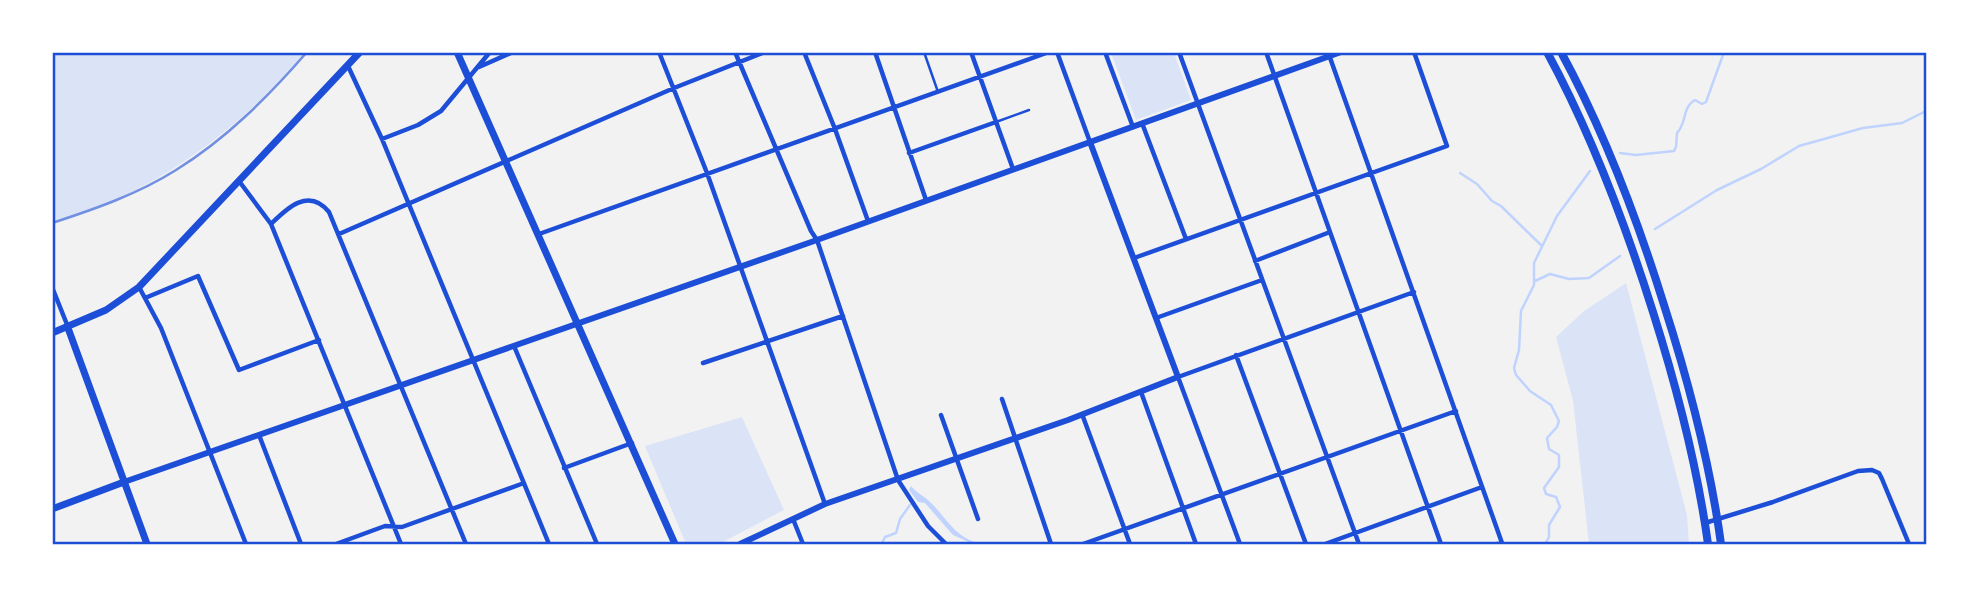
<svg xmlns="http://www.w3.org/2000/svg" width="1979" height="597" font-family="Lato,sans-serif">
<rect width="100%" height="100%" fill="#f2f2f2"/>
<path fill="#dbe4f7" d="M 52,53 L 53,52 L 306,53 C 249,117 184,171 104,205 C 88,211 70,216 53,221 Z
M 1111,53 L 1174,53 L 1191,100 L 1136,120 Z
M 1626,283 L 1687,515 L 1689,544 L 1589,544 L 1573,401 L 1556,337 L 1584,311 Z
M 742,417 L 784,510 L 719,544 L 686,544 L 645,446 Z"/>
<path fill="#bfd3fe" d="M 911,486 C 917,493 922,495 928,500 C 947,517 954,539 983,544 L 973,544 L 953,535 L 925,503 L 918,502 L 909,490 Z"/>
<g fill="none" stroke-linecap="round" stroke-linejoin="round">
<path stroke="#bfd3fe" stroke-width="2.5" d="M 1620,153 L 1636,155 L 1674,151 L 1676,147 L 1677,133 C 1687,123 1682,107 1695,100 L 1702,104 L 1706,102 L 1724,52
M 1460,173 L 1477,184 L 1492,201 L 1501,206 L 1542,246
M 1655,229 L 1717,190 L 1761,169 L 1799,146 L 1863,128 L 1902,123 L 1926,111
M 1535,281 L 1550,274 L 1569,279 L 1589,278 L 1620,256
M 882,543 L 885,537 L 896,533 L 900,519 L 910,505
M 1545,544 L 1549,537 L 1549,525 L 1560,507 L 1556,497 L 1546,494 L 1544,488 L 1559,467 L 1559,455 L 1549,449 L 1547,438 L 1557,427 L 1559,421 L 1551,405 L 1530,391 L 1516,375 L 1514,368 L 1519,350 L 1521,311 L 1534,285 L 1534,263 L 1557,216 L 1590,171"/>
<path stroke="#1d4ed8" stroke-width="2.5" d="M 924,52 L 938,92
M 996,122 L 1029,110"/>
<path stroke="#1d4ed8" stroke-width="4.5" d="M 659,52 L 707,173 L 825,504
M 735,52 L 811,231 L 817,240 L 898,480 L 928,526 L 946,544
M 804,52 L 835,129 L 868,221
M 875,52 L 926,200
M 971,52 L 1013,169
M 1057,52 L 1090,142
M 1105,52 L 1133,127
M 1179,52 L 1359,544
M 1266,52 L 1441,544
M 1328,52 L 1502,543 L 1497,544
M 348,66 L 382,139 L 549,544
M 479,67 L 513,52
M 1142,123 L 1186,239
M 382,139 L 418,125 L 441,111 L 490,52
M 909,153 L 996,122
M 239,181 L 271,224 L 401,544
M 271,224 C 287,208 309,187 329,212 L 466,544
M 339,234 L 674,88 L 765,52
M 539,234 L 1049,52
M 1134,258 L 1447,146 L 1414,52
M 1255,261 L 1330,232
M 52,287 L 68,327
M 139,287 L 161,328 L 246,544
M 145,298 L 198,276 L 239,370 L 319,340
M 1156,318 L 1262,280
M 514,346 L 597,544
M 1236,355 L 1306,544
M 703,363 L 843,316
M 1141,392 L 1196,544
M 1002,399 L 1051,544
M 1082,414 L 1130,544
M 941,415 L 978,519
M 259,435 L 301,544
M 564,468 L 632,443
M 793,519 L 803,544
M 1705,523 L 1773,502 L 1858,471 L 1872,470 L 1879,473 L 1882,479 L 1909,544
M 336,544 L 385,526 L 402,527 L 524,483
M 1083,544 L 1456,411
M 1240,544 L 1178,377 L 1414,292
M 1325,544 L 1482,487"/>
<path stroke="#1d4ed8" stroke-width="6" d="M 124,482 L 817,240 L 1341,52
M 740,544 L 825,504 L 1068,420 L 1178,377 L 1090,142"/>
<path stroke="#1d4ed8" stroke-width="7" d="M 457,52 L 675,544
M 68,328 L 147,544
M 52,333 L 106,310 L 139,287 L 360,52
M 52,509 L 124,482"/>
<path stroke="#1d4ed8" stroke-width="8" d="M 1547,52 C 1592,135 1625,223 1653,312 C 1677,388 1697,465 1708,544
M 1561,52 C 1605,133 1637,218 1664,305 C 1689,383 1710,463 1721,544"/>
<path stroke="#7290e2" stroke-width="2.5" d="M 52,223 C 95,209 138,194 176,170 C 226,139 268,97 307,52"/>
</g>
<rect width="1979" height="597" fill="none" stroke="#ffffff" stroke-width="108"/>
<rect x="54" y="54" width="1871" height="489" fill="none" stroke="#1d4ed8" stroke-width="2.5"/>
</svg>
